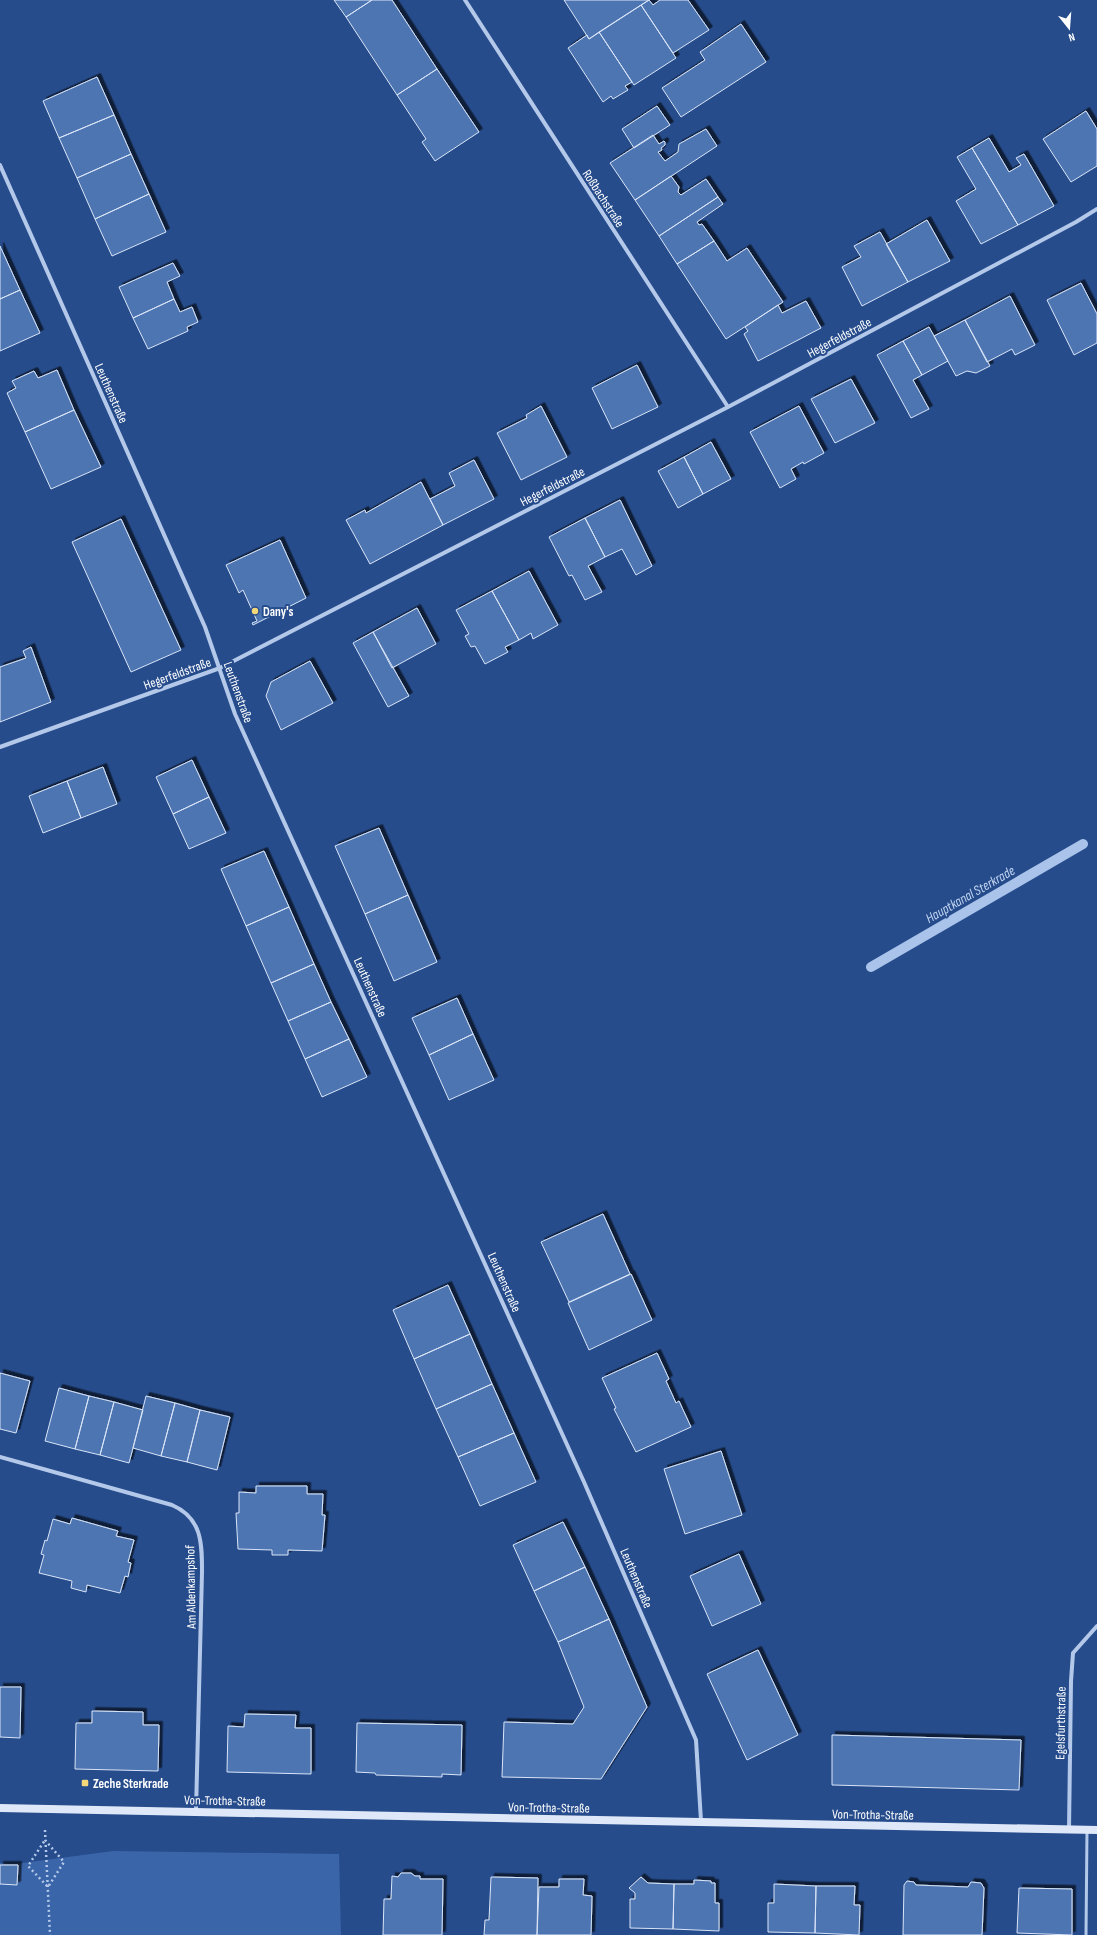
<svg xmlns="http://www.w3.org/2000/svg" width="1097" height="1935" font-family="'Sofia Sans Condensed',sans-serif">
<defs>
<filter id="shadow"><feDropShadow dx="3.5" dy="-3.5" stdDeviation="0" flood-color="#0009"/></filter>
</defs>
<rect width="100%" height="100%" fill="#264c8c"/>
<path fill="#3a65a8" d="M 113,1851 L 339,1854 L 341,1935 L 0,1935 L 0,1863 L 15,1864 Z"/>
<g fill="none" stroke-linecap="round" stroke-linejoin="round">
<path stroke="#a9c3eb" stroke-width="10" d="M 871,967 L 1083,844"/>
</g>
<path fill="#4e75b2" stroke="#d9e5f8" filter="url(#shadow)" d="M 334,0 L 372,0 L 346,17 Z
M 372,0 L 392,0 L 437,69 L 397,95 L 346,17 Z
M 564,0 L 649,0 L 589,39 Z
M 649,0 L 653,5 L 660,0 L 688,0 L 709,30 L 673,53 L 641,5 Z
M 641,5 L 676,58 L 634,85 L 599,32 Z
M 741,24 L 766,62 L 681,117 L 662,88 L 705,60 L 700,52 Z
M 599,32 L 632,82 L 625,86 L 628,90 L 613,99 L 611,96 L 603,102 L 568,48 L 587,35 L 589,39 Z
M 437,69 L 479,132 L 435,161 L 422,142 L 426,139 L 397,95 Z
M 97,77 L 114,115 L 59,138 L 43,101 Z
M 657,106 L 670,125 L 634,148 L 622,129 Z
M 1086,111 L 1097,129 L 1097,166 L 1071,182 L 1043,139 Z
M 114,115 L 131,154 L 77,178 L 59,138 Z
M 706,129 L 717,146 L 635,200 L 610,163 L 653,135 L 659,144 L 664,141 L 665,142 L 665,145 L 661,148 L 662,150 L 658,152 L 665,161 L 678,152 L 679,144 Z
M 989,138 L 1009,172 L 1021,165 L 1016,158 L 1024,154 L 1054,206 L 1018,225 L 972,148 Z
M 972,148 L 1018,225 L 981,244 L 956,201 L 976,189 L 957,157 Z
M 131,154 L 149,194 L 95,219 L 77,178 Z
M 671,176 L 679,187 L 678,192 L 681,195 L 706,179 L 718,197 L 659,236 L 635,200 Z
M 149,194 L 166,232 L 112,256 L 95,219 Z
M 718,197 L 723,204 L 697,222 L 699,225 L 702,224 L 714,241 L 677,264 L 659,236 Z
M 927,220 L 950,261 L 908,282 L 886,244 Z
M 880,232 L 908,282 L 862,306 L 842,267 L 861,257 L 854,246 Z
M 714,241 L 727,261 L 747,248 L 783,302 L 726,339 L 677,264 Z
M 0,246 L 20,290 L 0,299 Z
M 173,263 L 180,276 L 167,282 L 174,299 L 133,318 L 119,287 Z
M 1081,283 L 1097,314 L 1097,343 L 1074,355 L 1047,300 Z
M 20,290 L 40,333 L 0,351 L 0,299 Z
M 1010,296 L 1035,345 L 1015,355 L 1012,349 L 987,362 L 965,320 Z
M 174,299 L 180,312 L 192,307 L 198,322 L 187,327 L 188,331 L 148,349 L 133,318 Z
M 806,301 L 821,328 L 758,361 L 744,334 L 748,331 L 745,327 L 778,305 L 782,313 Z
M 965,320 L 990,366 L 976,373 L 967,371 L 956,376 L 934,336 Z
M 929,327 L 948,361 L 922,375 L 903,341 Z
M 903,341 L 922,375 L 913,380 L 929,409 L 911,418 L 877,355 Z
M 637,365 L 658,407 L 612,429 L 592,388 Z
M 57,370 L 74,410 L 25,432 L 7,393 L 16,388 L 12,381 L 34,371 L 38,378 Z
M 851,379 L 875,423 L 835,443 L 811,399 Z
M 541,406 L 567,457 L 521,480 L 497,433 L 527,418 L 526,415 Z
M 799,406 L 824,453 L 804,464 L 803,462 L 791,469 L 796,479 L 780,488 L 750,432 Z
M 74,410 L 101,467 L 51,489 L 25,432 Z
M 711,442 L 731,479 L 703,494 L 684,457 Z
M 684,457 L 703,494 L 678,508 L 658,471 Z
M 474,460 L 494,499 L 443,525 L 430,499 L 455,486 L 449,473 Z
M 421,482 L 443,525 L 370,564 L 346,520 L 365,510 L 366,513 Z
M 620,500 L 652,566 L 636,575 L 622,549 L 605,557 L 585,518 Z
M 585,518 L 605,557 L 588,566 L 602,592 L 585,600 L 572,575 L 569,576 L 549,537 Z
M 121,519 L 181,650 L 131,672 L 72,542 Z
M 280,540 L 306,598 L 253,625 L 252,623 L 257,621 L 243,590 L 239,593 L 226,565 Z
M 529,571 L 558,625 L 533,639 L 531,633 L 519,640 L 492,591 Z
M 492,591 L 519,640 L 505,647 L 508,652 L 485,664 L 475,646 L 471,647 L 465,636 L 469,634 L 456,610 Z
M 417,608 L 436,644 L 392,668 L 373,632 Z
M 373,632 L 409,696 L 388,707 L 353,643 Z
M 31,647 L 51,702 L 0,722 L 0,667 L 26,658 L 23,651 Z
M 310,661 L 333,703 L 281,730 L 266,696 L 271,682 Z
M 192,760 L 209,797 L 173,814 L 156,777 Z
M 103,767 L 117,804 L 81,818 L 67,781 Z
M 67,781 L 81,818 L 43,833 L 29,796 Z
M 209,797 L 226,833 L 189,849 L 173,814 Z
M 379,828 L 408,895 L 365,914 L 335,846 Z
M 264,851 L 289,907 L 246,926 L 221,869 Z
M 408,895 L 437,962 L 394,981 L 365,914 Z
M 289,907 L 314,964 L 271,983 L 246,926 Z
M 314,964 L 331,1002 L 288,1021 L 271,983 Z
M 457,998 L 473,1034 L 429,1055 L 412,1018 Z
M 331,1002 L 349,1039 L 305,1059 L 288,1021 Z
M 473,1034 L 494,1080 L 449,1100 L 429,1055 Z
M 349,1039 L 367,1077 L 322,1097 L 305,1059 Z
M 603,1214 L 630,1274 L 569,1302 L 541,1242 Z
M 631,1274 L 652,1320 L 589,1350 L 568,1303 Z
M 448,1285 L 470,1334 L 414,1359 L 393,1310 Z
M 470,1334 L 492,1384 L 436,1409 L 414,1359 Z
M 657,1353 L 669,1379 L 666,1381 L 676,1403 L 679,1401 L 691,1427 L 636,1452 L 614,1409 L 616,1408 L 602,1378 Z
M 0,1373 L 30,1381 L 16,1433 L 0,1429 Z
M 492,1384 L 514,1433 L 458,1457 L 436,1409 Z
M 59,1388 L 89,1396 L 75,1449 L 45,1441 Z
M 89,1396 L 114,1402 L 100,1455 L 75,1449 Z
M 146,1396 L 175,1403 L 161,1456 L 133,1448 Z
M 114,1402 L 143,1410 L 129,1463 L 100,1455 Z
M 175,1403 L 200,1410 L 187,1462 L 161,1456 Z
M 200,1410 L 230,1417 L 217,1470 L 187,1462 Z
M 514,1433 L 536,1482 L 480,1506 L 458,1457 Z
M 721,1451 L 742,1515 L 685,1534 L 664,1469 Z
M 256,1486 L 307,1486 L 307,1494 L 323,1494 L 322,1515 L 325,1515 L 322,1551 L 288,1550 L 288,1555 L 272,1555 L 272,1550 L 238,1549 L 236,1513 L 239,1513 L 239,1492 L 256,1493 Z
M 72,1518 L 118,1531 L 116,1536 L 134,1540 L 128,1562 L 131,1563 L 128,1577 L 125,1576 L 120,1593 L 87,1585 L 86,1592 L 71,1588 L 72,1581 L 39,1573 L 44,1555 L 41,1554 L 45,1540 L 47,1541 L 53,1519 L 70,1524 Z
M 563,1522 L 585,1567 L 534,1591 L 513,1545 Z
M 739,1554 L 761,1604 L 712,1626 L 690,1576 Z
M 585,1567 L 609,1619 L 558,1642 L 534,1591 Z
M 609,1619 L 647,1707 L 601,1779 L 502,1777 L 504,1722 L 573,1724 L 584,1707 L 558,1642 Z
M 758,1650 L 798,1735 L 747,1760 L 707,1674 Z
M 0,1687 L 21,1687 L 20,1738 L 0,1737 Z
M 92,1711 L 143,1712 L 143,1725 L 159,1725 L 158,1771 L 75,1769 L 76,1723 L 92,1723 Z
M 245,1714 L 296,1715 L 295,1728 L 311,1728 L 311,1774 L 227,1772 L 228,1726 L 244,1727 Z
M 357,1723 L 462,1725 L 461,1775 L 442,1774 L 442,1777 L 376,1775 L 375,1773 L 356,1772 Z
M 832,1735 L 1021,1740 L 1019,1790 L 832,1785 Z
M 0,1865 L 18,1865 L 17,1885 L 0,1884 Z
M 401,1873 L 411,1873 L 415,1876 L 420,1876 L 420,1879 L 443,1879 L 442,1935 L 383,1935 L 384,1899 L 391,1899 L 392,1876 L 398,1877 Z
M 491,1877 L 538,1878 L 537,1935 L 484,1935 L 485,1920 L 489,1920 Z
M 641,1877 L 648,1883 L 674,1884 L 673,1929 L 630,1928 L 630,1899 L 635,1899 L 635,1893 L 629,1888 Z
M 559,1879 L 584,1879 L 583,1895 L 592,1896 L 591,1935 L 537,1935 L 539,1887 L 559,1887 Z
M 694,1880 L 711,1881 L 711,1883 L 715,1883 L 715,1903 L 719,1903 L 719,1931 L 673,1929 L 674,1884 L 694,1884 Z
M 907,1881 L 914,1882 L 916,1885 L 968,1887 L 971,1882 L 981,1883 L 984,1888 L 982,1935 L 903,1935 L 904,1885 Z
M 774,1884 L 816,1886 L 815,1933 L 768,1932 L 768,1903 L 774,1903 Z
M 816,1886 L 855,1886 L 854,1905 L 860,1905 L 859,1935 L 815,1933 Z
M 1019,1888 L 1072,1889 L 1072,1935 L 1017,1933 Z"/>
<g fill="none" stroke-linecap="round" stroke-linejoin="round">
<path stroke="#b4c9ea" stroke-width="2.5" stroke-dasharray="2 3" stroke-linecap="butt" d="M 45,1830 L 50,1935
M 45,1840 L 64,1862 L 48,1887 L 28,1866 Z"/>
<path stroke="#b4c9ea" stroke-width="3" d="M 1086,1935 L 1087,1830"/>
<path stroke="#b4c9ea" stroke-width="4" d="M 465,0 L 728,407
M 0,165 L 205,627 L 235,714 L 584,1482 L 696,1740 L 701,1821
M 0,747 L 220,668 L 728,407 L 1076,222 L 1097,209
M 0,1457 L 172,1505 C 202,1518 202,1543 202,1572 L 196,1811
M 1069,1830 L 1071,1681 L 1073,1653 L 1097,1626"/>
<path stroke="#dfe8f8" stroke-width="8" d="M 0,1808 L 1097,1830"/>
</g>
<g fill="#f3d779" stroke="#264c8c" stroke-width="1.5">
<circle cx="255" cy="611" r="4"/>
<rect x="81" y="1779" width="8" height="8" rx="2"/>
</g>
<g text-anchor="middle" stroke-width="4" stroke-linejoin="round" paint-order="stroke">
<g font-size="13" fill="#fff" stroke="#264c8c">
<text transform="translate(604 198) rotate(57)" y="5">Roßbachstraße</text>
<text transform="translate(839 337) rotate(-28)" y="5">Hegerfeldstraße</text>
<text transform="translate(112 393) rotate(66)" y="5">Leuthenstraße</text>
<text transform="translate(552 486) rotate(-27)" y="5">Hegerfeldstraße</text>
<text transform="translate(177 673) rotate(-20)" y="5">Hegerfeldstraße</text>
<text transform="translate(239 692) rotate(70)" y="5">Leuthenstraße</text>
<text transform="translate(371 987) rotate(66)" y="5">Leuthenstraße</text>
<text transform="translate(505 1282) rotate(66)" y="5">Leuthenstraße</text>
<text transform="translate(637 1578) rotate(67)" y="5">Leuthenstraße</text>
<text transform="translate(190 1587) rotate(-91)" y="5">Am Aldenkampshof</text>
<text transform="translate(1060 1723) rotate(-89)" y="5">Egelsfurthstraße</text>
<text transform="translate(225 1800) rotate(1)" y="5">Von-Trotha-Straße</text>
<text transform="translate(549 1807) rotate(1)" y="5">Von-Trotha-Straße</text>
<text transform="translate(873 1814) rotate(1)" y="5">Von-Trotha-Straße</text>
</g>
<g font-size="13" font-weight="bold" fill="#fff" stroke="#264c8c" text-anchor="start">
<text x="263" y="616">Dany's</text>
<text x="93" y="1788">Zeche Sterkrade</text>
</g>
<g font-size="14" font-style="italic" fill="#c0d4f1" stroke="#264c8c">
<text transform="translate(970 894) rotate(-30)" y="5">Hauptkanal Sterkrade</text>
</g>
</g>
<g transform="translate(1069 28) rotate(163)" stroke="#264c8c" stroke-width="3" paint-order="stroke">
<path d="M0-3L7 15L0 10L-7 15Z" fill="#ffffff"/>
<text y="-6" font-size="11" font-weight="bold" text-anchor="middle" fill="#ffffff">N</text>
</g>
</svg>
